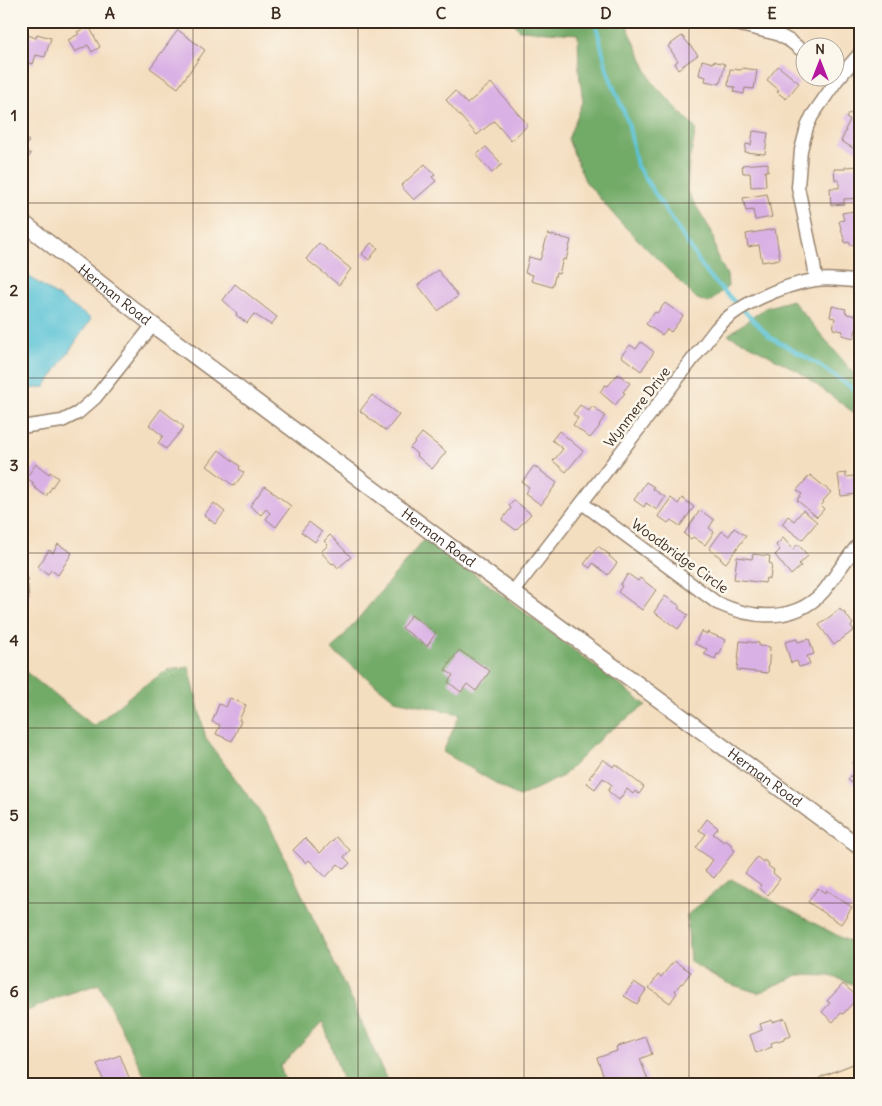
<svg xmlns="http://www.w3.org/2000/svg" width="882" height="1106" font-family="Delius,sans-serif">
<rect width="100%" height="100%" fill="#fbf7ec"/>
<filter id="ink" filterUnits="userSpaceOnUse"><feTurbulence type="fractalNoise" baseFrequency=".02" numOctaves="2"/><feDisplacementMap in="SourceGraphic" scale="10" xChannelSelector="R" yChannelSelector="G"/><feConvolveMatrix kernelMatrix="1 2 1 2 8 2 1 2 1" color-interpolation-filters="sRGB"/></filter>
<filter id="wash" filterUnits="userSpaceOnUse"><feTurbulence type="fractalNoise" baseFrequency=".0096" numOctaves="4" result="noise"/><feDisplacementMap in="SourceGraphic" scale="20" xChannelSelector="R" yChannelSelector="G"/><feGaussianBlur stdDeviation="1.12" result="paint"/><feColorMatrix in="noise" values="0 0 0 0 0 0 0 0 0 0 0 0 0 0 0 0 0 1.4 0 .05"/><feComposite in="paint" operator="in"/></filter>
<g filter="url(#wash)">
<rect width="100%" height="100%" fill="#f4dec0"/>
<path fill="#72aa68" stroke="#566a43" d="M 512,21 L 625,21 L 652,82 L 696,129 L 689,162 L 687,191 L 712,232 L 717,256 L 727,275 L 728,286 L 709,303 L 697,299 L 620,222 L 585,181 L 568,139 L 583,102 L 579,72 L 578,34 L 519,30 Z
M 792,300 L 856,376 L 861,378 L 861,418 L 798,371 L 742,341 L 728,335 L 765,308 Z
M 426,537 L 646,705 L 605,734 L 563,776 L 519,797 L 443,752 L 460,714 L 395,700 L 332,650 Z
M 189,667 L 206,739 L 269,824 L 352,1001 L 389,1085 L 344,1085 L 323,1022 L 280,1066 L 286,1085 L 149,1085 L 99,984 L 58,997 L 21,1014 L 21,668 L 94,726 L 136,691 L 168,670 Z
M 731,879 L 861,948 L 861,983 L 853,984 L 830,976 L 798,975 L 758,993 L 727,983 L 690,962 L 687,915 Z"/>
<path fill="#5ac3d7" stroke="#4a767a" d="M 21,271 L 91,319 L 45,387 L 21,390 Z"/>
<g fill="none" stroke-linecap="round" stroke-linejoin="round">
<path stroke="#5ac3d7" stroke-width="4" d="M 595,21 L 608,73 L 628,122 L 637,166 L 708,275 L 770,337 L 816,363 L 861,394"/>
</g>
<g id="blocks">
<path fill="#dab1e5" d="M 662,21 L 680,21 L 680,29 L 662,29 Z
M 89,26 L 100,47 L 92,52 L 88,45 L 75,52 L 68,40 L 79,34 L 77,32 Z
M 178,30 L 205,50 L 178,88 L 150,68 Z
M 37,34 L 51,38 L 45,57 L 36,55 L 33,64 L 21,61 L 28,35 L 36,38 Z
M 682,36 L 698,55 L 678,69 L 675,63 L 678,61 L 668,46 Z
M 702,60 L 713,63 L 713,61 L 725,64 L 720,84 L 705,81 L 706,77 L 699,75 Z
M 778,66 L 799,83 L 786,99 L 777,92 L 779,90 L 767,80 Z
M 742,68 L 757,70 L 754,89 L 745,88 L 744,94 L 734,92 L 735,87 L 728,86 L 730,69 L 741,70 Z
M 491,83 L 528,125 L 511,141 L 494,121 L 477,135 L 446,100 L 455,91 L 467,104 Z
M 849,113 L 861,119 L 861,146 L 858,151 L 841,141 L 846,131 L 845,130 L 850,120 L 846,118 Z
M 753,131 L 768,133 L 765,154 L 745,152 L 746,144 L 751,145 Z
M 22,136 L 29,141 L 23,149 L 31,154 L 21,167 Z
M 486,147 L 502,164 L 492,173 L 476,155 Z
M 768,163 L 768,171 L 765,171 L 766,186 L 751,187 L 750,173 L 743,173 L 742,165 Z
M 425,164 L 435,175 L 432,177 L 436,181 L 414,200 L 401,186 Z
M 861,166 L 861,182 L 858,182 L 858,187 L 861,187 L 861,198 L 844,199 L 844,204 L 831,205 L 830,188 L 839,188 L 839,180 L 835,180 L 834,169 L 845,169 L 845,167 Z
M 767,194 L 772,217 L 755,220 L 753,210 L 746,211 L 743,198 Z
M 861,210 L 860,244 L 850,245 L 850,242 L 845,243 L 839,221 L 844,220 L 842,213 Z
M 775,229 L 780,259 L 762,262 L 759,245 L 748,247 L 746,234 Z
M 548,234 L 571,240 L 566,260 L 563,259 L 559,274 L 556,273 L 552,287 L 531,281 L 533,275 L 525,273 L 529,257 L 540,260 Z
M 319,243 L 351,269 L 339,285 L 306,259 Z
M 371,243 L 378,248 L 369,260 L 362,254 Z
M 438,270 L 458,296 L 438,311 L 418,285 Z
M 235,284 L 277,317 L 271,325 L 254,314 L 247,323 L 236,315 L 237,313 L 223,300 Z
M 665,303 L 683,316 L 671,332 L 667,329 L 662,335 L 646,324 L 655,312 L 657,313 Z
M 832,306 L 846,309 L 845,312 L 847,313 L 847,314 L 861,317 L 859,329 L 856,329 L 854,338 L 842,335 L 843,331 L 833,329 L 835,318 L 830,317 Z
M 641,342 L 654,352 L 641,371 L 621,356 L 630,345 L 636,349 Z
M 618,374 L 630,383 L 623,392 L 625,393 L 615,405 L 600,392 L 605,385 L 608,386 Z
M 372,395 L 399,415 L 386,431 L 360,411 Z
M 580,405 L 589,411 L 592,406 L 605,416 L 599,425 L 600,426 L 590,438 L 573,425 L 578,418 L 573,414 Z
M 161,409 L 184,427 L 166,449 L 158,443 L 163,436 L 149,425 Z
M 559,431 L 583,451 L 566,472 L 553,461 L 563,449 L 552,440 Z
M 422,433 L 446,452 L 432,469 L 416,455 L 417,454 L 410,448 Z
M 219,450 L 240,466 L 239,469 L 244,473 L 234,486 L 207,466 Z
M 36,464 L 49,474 L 50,472 L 58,478 L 46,496 L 35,488 L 36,488 L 32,485 L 34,483 L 26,478 Z
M 534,466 L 557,483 L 541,505 L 525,493 L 529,487 L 522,482 Z
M 846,473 L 846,477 L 861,475 L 861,490 L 857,490 L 857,494 L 841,496 L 838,474 Z
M 810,475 L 831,492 L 823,501 L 824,502 L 821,506 L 824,509 L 817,517 L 797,500 L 802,494 L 797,490 Z
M 646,482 L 654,487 L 653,489 L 665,497 L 657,510 L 646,503 L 644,507 L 634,500 Z
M 265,486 L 291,506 L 276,527 L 266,519 L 270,513 L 266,509 L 261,515 L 250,506 Z
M 671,498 L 678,504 L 682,498 L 694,507 L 680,526 L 671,520 L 668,523 L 658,516 Z
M 514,500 L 531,514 L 516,530 L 502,520 L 511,508 L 509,506 Z
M 214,503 L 225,512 L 215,524 L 204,515 Z
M 700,510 L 714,520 L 709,528 L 714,532 L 705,545 L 693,537 L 691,539 L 684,534 Z
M 803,510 L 817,522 L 802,540 L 782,524 L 788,516 L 794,521 Z
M 309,522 L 322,532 L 315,542 L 301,532 Z
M 734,528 L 746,536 L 726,563 L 720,559 L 721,558 L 709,549 L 722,531 L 729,536 Z
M 330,535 L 351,557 L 338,568 L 334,563 L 332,564 L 321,552 L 328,545 L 324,541 Z
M 783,538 L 793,549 L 798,544 L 808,556 L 799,564 L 801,566 L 791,575 L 775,555 L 780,550 L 776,545 Z
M 58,544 L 72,553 L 58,575 L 51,570 L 48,574 L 38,567 L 49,550 L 53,553 Z
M 598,546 L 610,555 L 609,556 L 617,563 L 608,575 L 593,563 L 590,568 L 584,564 Z
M 753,554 L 770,556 L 769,563 L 772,564 L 770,579 L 766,578 L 765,583 L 734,579 L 737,557 L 752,559 Z
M 628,574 L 638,581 L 640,578 L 656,590 L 642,610 L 618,592 L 622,586 L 620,585 Z
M 27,577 L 29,600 L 21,601 L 21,578 Z
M 665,596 L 680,606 L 678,608 L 688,615 L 678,629 L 654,612 Z
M 840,609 L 843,613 L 844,612 L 853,624 L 851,626 L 854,630 L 834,645 L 819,625 Z
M 411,615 L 436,633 L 427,646 L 402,628 Z
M 701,631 L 707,634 L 707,632 L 726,640 L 719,655 L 717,654 L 715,659 L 704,654 L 707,649 L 695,644 Z
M 797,639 L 798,642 L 809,639 L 814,654 L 807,656 L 810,664 L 799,667 L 797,661 L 791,663 L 785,642 Z
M 740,641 L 759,643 L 759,646 L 770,647 L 768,673 L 737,670 Z
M 459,650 L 490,671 L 476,691 L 467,684 L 461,692 L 448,682 L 453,675 L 445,670 Z
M 230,698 L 246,705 L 239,720 L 241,721 L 232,741 L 216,734 L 220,725 L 212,722 L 219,704 L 226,707 Z
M 858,757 L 861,760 L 861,790 L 848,780 L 857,767 L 852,764 Z
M 603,759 L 613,767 L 615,764 L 644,787 L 639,794 L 635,791 L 633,794 L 627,789 L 619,800 L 608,791 L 612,785 L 603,778 L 595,789 L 587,783 L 591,779 L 589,778 Z
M 707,819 L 718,828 L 713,834 L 724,842 L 725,840 L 732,845 L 731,847 L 735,850 L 714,878 L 705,871 L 713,860 L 696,848 L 706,834 L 699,830 Z
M 336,837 L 350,850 L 344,857 L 350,863 L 344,869 L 338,864 L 326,877 L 309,860 L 306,863 L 293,850 L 305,838 L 320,853 Z
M 757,857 L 763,862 L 764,860 L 769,864 L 768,866 L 774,870 L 773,873 L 780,879 L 768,895 L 759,888 L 761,885 L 745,873 Z
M 818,888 L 825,893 L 826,890 L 852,907 L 841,924 L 808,902 Z
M 674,961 L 691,972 L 682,984 L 681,983 L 675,991 L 677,993 L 670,1003 L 649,988 L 658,975 L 661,977 Z
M 634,982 L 646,990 L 637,1004 L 624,996 Z
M 843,984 L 858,997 L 843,1014 L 841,1013 L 833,1022 L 822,1012 L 830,1003 L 827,1001 Z
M 785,1018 L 791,1036 L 784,1038 L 784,1040 L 778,1042 L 777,1041 L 771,1043 L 772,1047 L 756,1053 L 750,1035 L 762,1030 L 760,1024 L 772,1020 L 772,1022 Z
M 646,1037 L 652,1054 L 640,1059 L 648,1080 L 636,1085 L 607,1085 L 597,1058 L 617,1051 L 616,1047 Z
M 120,1055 L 132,1085 L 105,1085 L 97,1064 Z"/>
</g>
</g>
<g filter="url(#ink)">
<use href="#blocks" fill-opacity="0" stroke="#98846f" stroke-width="1"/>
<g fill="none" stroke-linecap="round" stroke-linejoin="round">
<g stroke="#98846f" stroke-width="15">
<path id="minor" d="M 728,22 L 777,34 L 790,41 L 804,52
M 816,280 L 814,265 L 798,187 L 801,150 L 807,127 L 812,116 L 837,80 L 861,52
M 21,427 L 62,421 L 78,413 L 95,398 L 153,325
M 582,503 L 717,603 C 752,619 793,623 822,593 C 827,588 830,582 834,577 C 841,567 849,556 857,546
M 512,593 L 716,329 C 736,305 783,285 815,280 C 829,278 846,280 861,282"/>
</g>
<g stroke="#98846f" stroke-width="18">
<g id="tertiary">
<path id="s1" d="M 21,221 L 153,325 L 451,547 L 861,848"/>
</g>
</g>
<g stroke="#98846f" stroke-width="20">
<path id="secondary" d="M 826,1085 L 861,1071"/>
</g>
<use href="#minor" stroke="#fff" stroke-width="12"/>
<use href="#tertiary" stroke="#fff" stroke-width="15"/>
<use href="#secondary" stroke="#fbe6c3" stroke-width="18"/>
</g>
</g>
<path fill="none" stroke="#3b2a1e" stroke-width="1" stroke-opacity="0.55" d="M 193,21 L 193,1085M 358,21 L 358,1085M 524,21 L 524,1085M 689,21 L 689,1085M 21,203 L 861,203M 21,378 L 861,378M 21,553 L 861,553M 21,728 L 861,728M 21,903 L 861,903"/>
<g text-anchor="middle" stroke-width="5" stroke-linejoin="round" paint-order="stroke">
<g font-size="14" fill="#3b2a1e" stroke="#fbf7ec">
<text dy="5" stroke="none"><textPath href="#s1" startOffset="119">Herman Road</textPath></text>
<text transform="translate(637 407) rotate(-52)" y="5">Wynmere Drive</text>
<text dy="5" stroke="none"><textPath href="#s1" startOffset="524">Herman Road</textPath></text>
<text transform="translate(680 556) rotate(36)" y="5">Woodbridge Circle</text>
<text dy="5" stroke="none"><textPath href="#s1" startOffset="929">Herman Road</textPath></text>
</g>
</g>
<rect width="882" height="1106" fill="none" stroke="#fbf7ec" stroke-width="55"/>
<g transform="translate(820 62)"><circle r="24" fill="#fbf7ec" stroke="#aea59a"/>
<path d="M0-4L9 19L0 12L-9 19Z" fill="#b5179e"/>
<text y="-8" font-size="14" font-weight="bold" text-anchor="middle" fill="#3b2a1e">N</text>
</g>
<rect x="28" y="28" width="826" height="1050" fill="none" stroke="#3b2a1e" stroke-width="2"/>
<g font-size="16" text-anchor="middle" font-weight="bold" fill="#3b2a1e">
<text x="110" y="19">A</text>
<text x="276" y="19">B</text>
<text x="441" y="19">C</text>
<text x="606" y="19">D</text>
<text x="772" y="19">E</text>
<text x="14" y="121">1</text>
<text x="14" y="296">2</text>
<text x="14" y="471">3</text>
<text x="14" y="646">4</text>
<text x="14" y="821">5</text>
<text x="14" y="997">6</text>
</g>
</svg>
